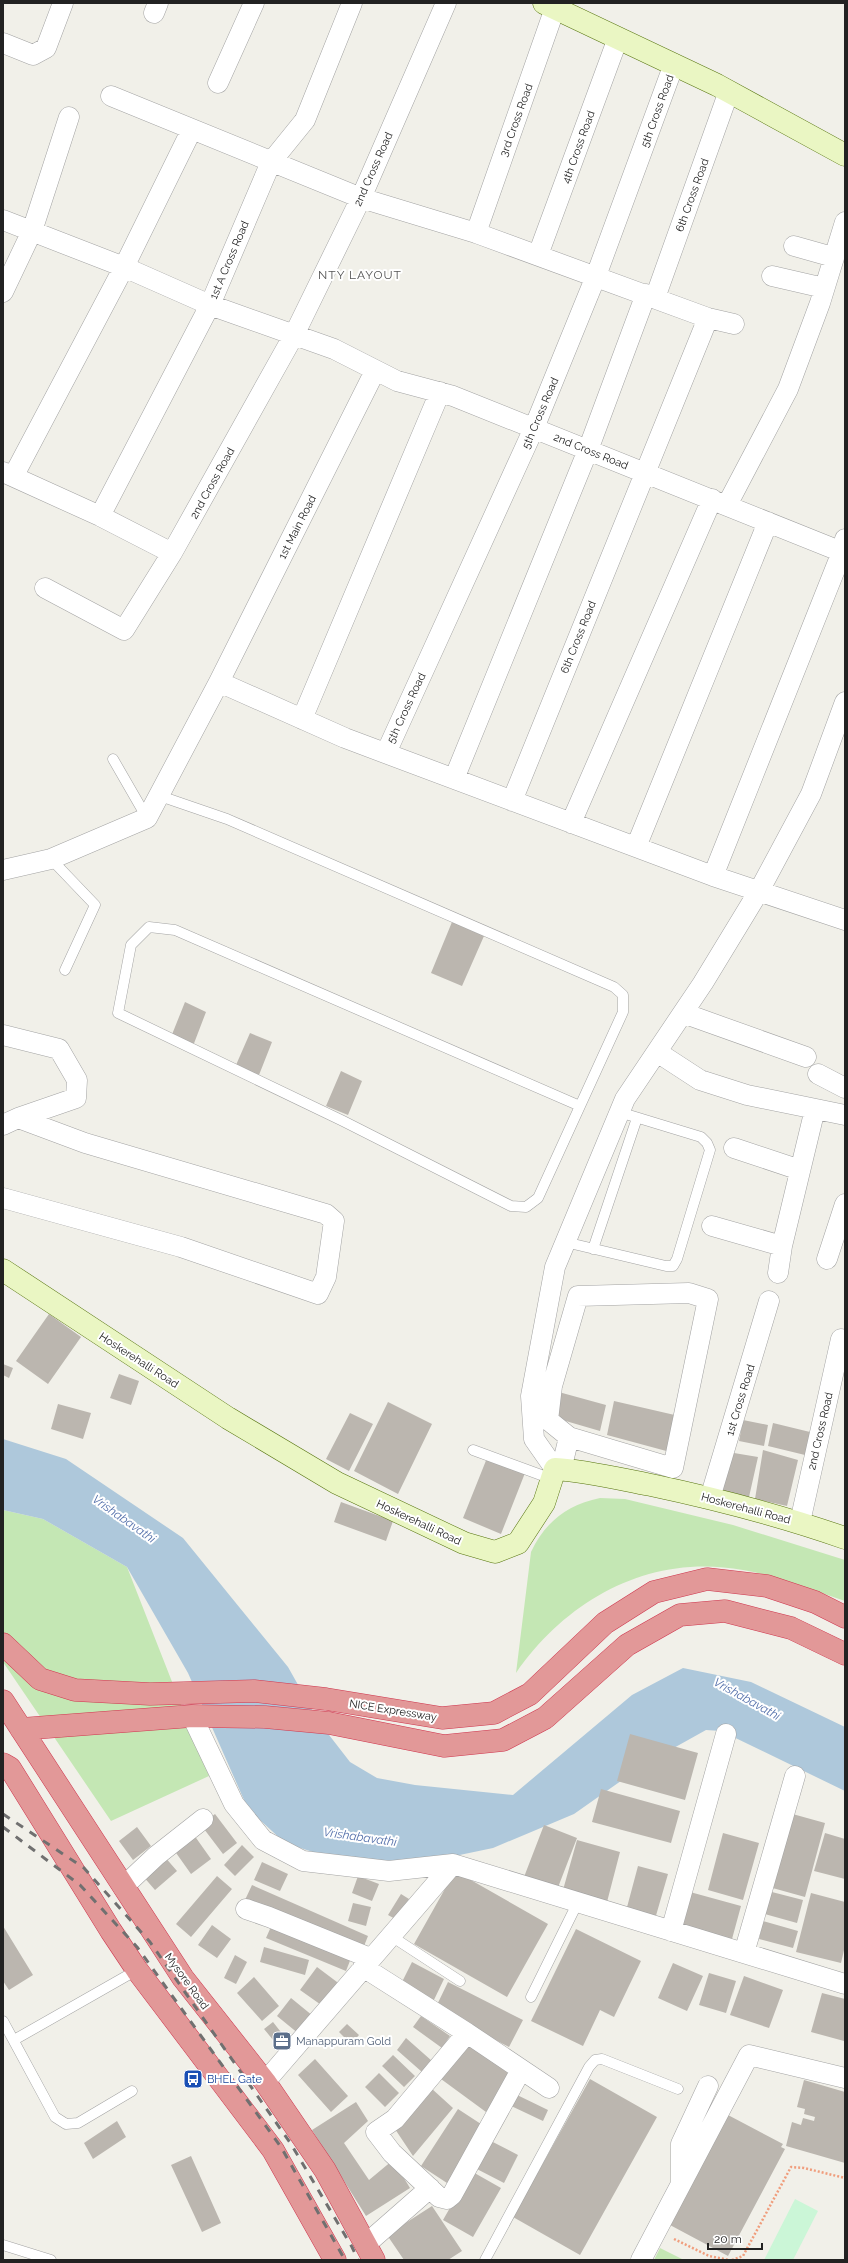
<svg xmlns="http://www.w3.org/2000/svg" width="848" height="2263" font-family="Raleway,sans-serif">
<rect width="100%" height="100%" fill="#f1f0e9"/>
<path fill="#c4e7b4" d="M 600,1498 L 625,1499 L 733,1525 L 845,1560 L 845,1601 C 812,1590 778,1576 743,1570 C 651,1553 568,1598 516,1673 L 531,1552 C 545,1522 567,1505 600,1498 Z
M 3,1510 L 43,1519 L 127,1567 L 209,1776 L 111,1821 L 3,1662 Z
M 660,2248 L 684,2260 L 654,2260 Z"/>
<path fill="#cbf6d7" d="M 795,2199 L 818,2211 L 793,2260 L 764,2260 Z"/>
<path fill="#aec8db" d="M 3,1439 L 66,1459 L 183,1538 L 288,1667 L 319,1722 L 350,1762 L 377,1778 L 415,1785 L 513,1795 L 632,1695 L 683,1668 L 751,1682 L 845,1727 L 845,1791 L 721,1731 L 706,1730 L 645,1764 L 574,1814 L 493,1848 L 407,1866 L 347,1863 L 285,1843 L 248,1809 L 188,1673 L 127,1567 L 43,1519 L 3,1510 Z"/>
<path fill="#bbb6af" d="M 452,922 L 484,936 L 462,986 L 431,973 Z
M 185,1002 L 206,1012 L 193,1046 L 171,1037 Z
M 250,1033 L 272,1042 L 259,1075 L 236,1065 Z
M 341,1071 L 362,1081 L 348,1115 L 326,1106 Z
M 49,1314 L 81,1337 L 48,1384 L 16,1361 Z
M 3,1364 L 13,1368 L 9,1378 L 3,1375 Z
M 119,1374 L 139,1381 L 131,1405 L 110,1398 Z
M 555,1391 L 606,1405 L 600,1431 L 552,1417 Z
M 614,1401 L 679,1416 L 670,1452 L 607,1435 Z
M 388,1402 L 432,1424 L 398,1494 L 354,1471 Z
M 58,1404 L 91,1413 L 83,1439 L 51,1429 Z
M 350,1413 L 373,1424 L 349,1471 L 326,1459 Z
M 743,1420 L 768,1425 L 764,1446 L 739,1441 Z
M 773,1423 L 810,1432 L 805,1455 L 768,1446 Z
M 763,1450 L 798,1460 L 787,1506 L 755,1499 Z
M 728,1452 L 758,1457 L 749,1497 L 720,1490 Z
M 487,1458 L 525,1473 L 501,1534 L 463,1518 Z
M 341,1502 L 393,1521 L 386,1541 L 334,1522 Z
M 630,1734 L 698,1753 L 685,1800 L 617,1781 Z
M 601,1789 L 680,1811 L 671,1843 L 592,1822 Z
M 789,1813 L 825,1823 L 805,1897 L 769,1887 Z
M 215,1814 L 237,1843 L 223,1854 L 201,1825 Z
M 544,1825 L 577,1838 L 557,1890 L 524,1877 Z
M 137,1827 L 151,1846 L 133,1860 L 119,1841 Z
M 723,1833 L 759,1843 L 743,1900 L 708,1890 Z
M 825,1833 L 845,1839 L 845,1879 L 814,1871 Z
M 194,1835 L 211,1859 L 191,1874 L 174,1850 Z
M 577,1840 L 620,1852 L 607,1902 L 563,1890 Z
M 242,1845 L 254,1857 L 235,1876 L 224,1865 Z
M 164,1856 L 177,1871 L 155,1890 L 142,1875 Z
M 262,1862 L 288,1874 L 280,1891 L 254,1880 Z
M 638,1866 L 668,1874 L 655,1919 L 626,1911 Z
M 455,1871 L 548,1924 L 507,1997 L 414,1944 Z
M 217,1876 L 232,1889 L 191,1937 L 176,1924 Z
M 358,1876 L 379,1884 L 372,1901 L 352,1893 Z
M 252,1885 L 368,1936 L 362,1951 L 245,1900 Z
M 768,1891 L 803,1900 L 797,1923 L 761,1913 Z
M 690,1892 L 741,1906 L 732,1939 L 681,1925 Z
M 811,1893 L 845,1902 L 845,1946 L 841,1963 L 796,1952 Z
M 401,1894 L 409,1899 L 397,1920 L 388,1915 Z
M 353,1903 L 371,1907 L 366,1926 L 348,1921 Z
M 274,1920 L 353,1953 L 346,1971 L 266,1938 Z
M 763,1921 L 798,1931 L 793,1948 L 759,1939 Z
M 212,1925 L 231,1939 L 217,1958 L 198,1945 Z
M 3,1926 L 33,1975 L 9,1990 L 3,1981 Z
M 576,1929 L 641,1961 L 614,2017 L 600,2010 L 583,2046 L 531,2021 Z
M 264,1947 L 309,1960 L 305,1975 L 260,1962 Z
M 235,1955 L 247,1962 L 236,1984 L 224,1978 Z
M 412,1962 L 444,1979 L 432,2004 L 399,1988 Z
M 673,1963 L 703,1976 L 687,2011 L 658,1998 Z
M 317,1967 L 341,1985 L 324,2007 L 300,1990 Z
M 709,1973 L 736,1981 L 726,2013 L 699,2005 Z
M 744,1976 L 783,1990 L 769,2028 L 730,2015 Z
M 254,1977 L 279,2006 L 262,2021 L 237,1993 Z
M 448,1982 L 523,2020 L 509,2047 L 435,2009 Z
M 822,1993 L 845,1999 L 844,2041 L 811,2032 Z
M 291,1998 L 313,2016 L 299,2034 L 277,2016 Z
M 421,2016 L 450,2036 L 442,2048 L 413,2027 Z
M 273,2022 L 291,2045 L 283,2052 L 264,2029 Z
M 347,2024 L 359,2035 L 351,2044 L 339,2032 Z
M 406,2038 L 432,2061 L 422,2072 L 397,2050 Z
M 467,2043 L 512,2075 L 486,2112 L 441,2079 Z
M 393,2055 L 415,2076 L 404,2087 L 382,2066 Z
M 315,2059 L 348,2096 L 331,2112 L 298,2075 Z
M 379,2073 L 399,2093 L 385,2107 L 365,2087 Z
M 590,2079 L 657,2117 L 580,2255 L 513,2217 Z
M 804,2080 L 845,2092 L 845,2163 L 786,2146 L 792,2122 L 801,2125 L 803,2118 L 814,2121 L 815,2117 L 804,2114 L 805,2109 L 797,2107 Z
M 431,2088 L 453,2108 L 413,2156 L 395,2129 Z
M 513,2093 L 548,2110 L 543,2121 L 507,2104 Z
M 356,2102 L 368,2121 L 344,2143 L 369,2180 L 393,2160 L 410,2188 L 366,2216 L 312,2130 Z
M 458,2109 L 484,2126 L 447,2183 L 421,2166 Z
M 728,2115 L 783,2144 L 781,2147 L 785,2149 L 728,2256 L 670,2225 Z
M 117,2121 L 126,2137 L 93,2159 L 84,2143 Z
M 487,2139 L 518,2155 L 504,2183 L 473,2167 Z
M 191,2156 L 221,2223 L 202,2232 L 171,2165 Z
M 471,2171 L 501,2188 L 473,2237 L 443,2220 Z
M 432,2206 L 462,2251 L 448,2260 L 404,2260 L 387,2235 Z"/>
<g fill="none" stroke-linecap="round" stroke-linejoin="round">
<g stroke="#a3a3a3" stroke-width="11">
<path id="lane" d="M 113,759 L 147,818
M 160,796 L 227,819 L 614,987 L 623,995 L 623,1012 L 538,1198 L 526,1207 L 511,1206 L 343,1121 L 118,1013 L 131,945 L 149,927 L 175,930 L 580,1106
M 51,859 L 95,905 L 65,970
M 565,1242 L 666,1266 L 673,1266 L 677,1259 L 710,1150 L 707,1143 L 701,1137 L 619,1112
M 593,1249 L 637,1118
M 473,1450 L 552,1479
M 391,1936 L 460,1981
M 531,1997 L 578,1902
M 3,2021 L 55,2117 L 66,2124 L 78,2123 L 132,2091
M 14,2040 L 137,1970
M 3,2245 L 51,2260
M 485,2260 L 589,2067 L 595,2060 L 602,2059 L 678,2089"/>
</g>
<g stroke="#a3a3a3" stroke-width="21">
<path id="street" d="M 154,13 L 158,3
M 3,43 L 33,55 L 46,48 L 63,3
M 218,83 L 254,3
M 111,96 L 361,198 L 476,233 L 708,318 L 734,324
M 3,220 L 124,267 L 210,305 L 334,349 L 397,381 L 453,396 L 842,552 L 845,539
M 476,233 L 555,8
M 794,246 L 833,257
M 538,255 L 618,38
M 772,276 L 824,288
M 3,292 L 32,231 L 69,117
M 655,298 L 729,91
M 3,472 L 100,516 L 172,553
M 14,475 L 124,267 L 192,129
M 727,505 L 788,389 L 820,303 L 845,222
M 100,516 L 210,305 L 271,162 L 305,120 L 352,3
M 45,588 L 124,630 L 172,553 L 295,333 L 361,198 L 446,3
M 219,682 L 345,738 L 713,876 L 845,920
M 302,719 L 440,392
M 386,753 L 534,428 L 596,276 L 674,64
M 454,779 L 588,450 L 646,294
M 512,801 L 708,318
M 571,823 L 712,499
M 636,847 L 768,522
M 3,870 L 51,859 L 147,818 L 219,682 L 375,371
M 713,876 L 842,552 L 845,552
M 683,1013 L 806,1057
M 3,1035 L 59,1049 L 77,1080 L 76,1098 L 18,1118
M 657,1052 L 700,1080 L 747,1095 L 845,1115
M 818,1074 L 845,1088
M 3,1125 L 18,1118 L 85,1143 L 326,1214 L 334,1221 L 326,1277 L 318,1294 L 181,1247 L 3,1198
M 734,1148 L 800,1170
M 712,1226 L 782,1246
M 827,1259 L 845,1204
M 778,1273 L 782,1246 L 815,1109
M 555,1469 L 534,1439 L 531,1396 L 555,1267 L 625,1099 L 703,983 L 759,891 L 811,794 L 845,702
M 561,1470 L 569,1437 L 548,1420 L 552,1386 L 578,1296 L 689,1293 L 708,1299 L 673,1468 L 569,1437
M 710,1498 L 769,1301
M 800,1522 L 841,1339
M 192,1716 L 234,1804 L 263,1840 L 303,1861 L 389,1871 L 453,1864
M 123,1887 L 156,1856 L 203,1819
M 246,1909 L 269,1917 L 370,1958
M 671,1931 L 726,1734
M 744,1953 L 795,1776
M 363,1967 L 467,2033 L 549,2088
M 467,2033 L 395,2119 L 376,2132 L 392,2153 L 439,2197 L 447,2199 L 452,2195 L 521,2070
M 265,2082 L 453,1864 L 845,1984
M 681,2182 L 681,2144 L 708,2086
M 365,2245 L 430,2188
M 641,2260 L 749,2055 L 845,2078"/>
</g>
<g stroke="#56740e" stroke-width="23">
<path id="secondary" d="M 544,3 L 717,85 L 845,155
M 3,1270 L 228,1418 L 337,1483 L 464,1543 L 495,1552 L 518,1543 L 544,1503 L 555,1469 C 588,1471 619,1479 651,1485 C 717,1499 782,1516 845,1538"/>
</g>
<g stroke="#cf374f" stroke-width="23">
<path id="highway" d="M 3,1644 L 40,1679 L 75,1690 L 150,1694 L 254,1691 L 326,1699 L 442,1718 L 494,1713 L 530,1694 L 605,1623 L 654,1592 L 707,1579 L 767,1586 L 815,1602 L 845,1617
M 3,1701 L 183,1978 L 265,2082 L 325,2170 L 374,2260
M 21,1729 L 192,1716 L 265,1717 L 329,1723 L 444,1746 L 503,1740 L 545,1718 L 627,1645 L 680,1615 L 725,1611 L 791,1628 L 845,1654
M 3,1764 L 10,1768 L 111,1931 L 137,1970 L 273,2150 L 335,2260"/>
</g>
<path stroke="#f09d7c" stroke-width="2.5" stroke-dasharray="2 2" stroke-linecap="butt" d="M 674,2239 L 709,2256 L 729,2260
M 732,2260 L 743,2256 L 791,2167 L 804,2168 L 845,2178"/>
<use href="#lane" stroke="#fff" stroke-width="10"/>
<use href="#street" stroke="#fff" stroke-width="20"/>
<use href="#secondary" stroke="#eaf6c3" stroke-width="22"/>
<use href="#highway" stroke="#e29898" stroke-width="22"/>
<path stroke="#707070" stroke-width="3" stroke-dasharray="8 8" stroke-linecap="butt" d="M 3,1814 L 84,1868 L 150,1942 L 291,2144 L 352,2247 L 358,2260
M 3,1827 L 80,1885 L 137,1947 L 281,2147 L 345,2260"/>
</g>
<defs>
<g id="office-square" transform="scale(1)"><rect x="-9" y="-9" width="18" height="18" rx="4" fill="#5c6f8a" stroke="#fff"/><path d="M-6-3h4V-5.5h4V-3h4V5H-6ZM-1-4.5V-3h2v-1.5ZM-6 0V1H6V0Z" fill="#fff"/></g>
<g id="bus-square" transform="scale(1)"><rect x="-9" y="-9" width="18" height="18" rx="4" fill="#1a4fb4" stroke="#fff"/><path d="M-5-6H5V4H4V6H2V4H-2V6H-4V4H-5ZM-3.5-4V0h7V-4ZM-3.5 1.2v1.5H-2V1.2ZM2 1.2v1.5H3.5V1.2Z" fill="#fff"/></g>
</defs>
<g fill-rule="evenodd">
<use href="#office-square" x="282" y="2041"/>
<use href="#bus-square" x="193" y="2079"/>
</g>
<g text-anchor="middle" stroke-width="4" stroke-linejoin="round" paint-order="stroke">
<g font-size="11" fill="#222" stroke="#fff">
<text transform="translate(657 111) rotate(-70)" y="4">5th Cross Road</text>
<text transform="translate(516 120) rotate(-70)" y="4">3rd Cross Road</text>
<text transform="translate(578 147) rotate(-70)" y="4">4th Cross Road</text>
<text transform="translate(373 169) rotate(-66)" y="4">2nd Cross Road</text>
<text transform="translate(692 195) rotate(-70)" y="4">6th Cross Road</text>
<text transform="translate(229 260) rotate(-67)" y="4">1st A Cross Road</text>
<text transform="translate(540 413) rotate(-67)" y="4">5th Cross Road</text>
<text transform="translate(591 451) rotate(22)" y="4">2nd Cross Road</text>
<text transform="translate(212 483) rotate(-61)" y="4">2nd Cross Road</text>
<text transform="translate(297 527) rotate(-63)" y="4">1st Main Road</text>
<text transform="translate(578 637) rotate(-68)" y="4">6th Cross Road</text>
<text transform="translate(406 708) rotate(-65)" y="4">5th Cross Road</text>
<text transform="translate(139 1360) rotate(33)" y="4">Hoskerehalli Road</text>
<text transform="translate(740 1400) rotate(-73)" y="4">1st Cross Road</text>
<text transform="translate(820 1431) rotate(-77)" y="4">2nd Cross Road</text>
<text transform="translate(746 1508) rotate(15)" y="4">Hoskerehalli Road</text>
<text transform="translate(419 1522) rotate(25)" y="4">Hoskerehalli Road</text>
<text transform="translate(393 1710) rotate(9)" y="4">NICE Expressway</text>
<text transform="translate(187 1981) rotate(54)" y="4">Mysore Road</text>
</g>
<g font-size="11" fill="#4e5e75" stroke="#fff" text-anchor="start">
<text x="296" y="2045">Manappuram Gold</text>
</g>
<g font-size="11" fill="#164399" stroke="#fff" text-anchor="start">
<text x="207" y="2083">BHEL Gate</text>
</g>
<g font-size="12" letter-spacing="1" fill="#555" stroke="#fff">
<text x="360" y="279">NTY LAYOUT</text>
</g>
<g font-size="12" font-style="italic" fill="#5470ab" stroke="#fff">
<text transform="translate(124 1519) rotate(35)" y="4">Vrishabavathi</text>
<text transform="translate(747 1699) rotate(29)" y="4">Vrishabavathi</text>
<text transform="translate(360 1837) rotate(8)" y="4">Vrishabavathi</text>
</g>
</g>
<rect width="848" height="2263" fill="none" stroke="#222222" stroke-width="8"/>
<path d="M708 2243v6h54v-6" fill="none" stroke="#222222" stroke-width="2"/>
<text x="714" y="2243" font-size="12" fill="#222222" stroke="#ffffff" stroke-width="3" paint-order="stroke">20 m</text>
</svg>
